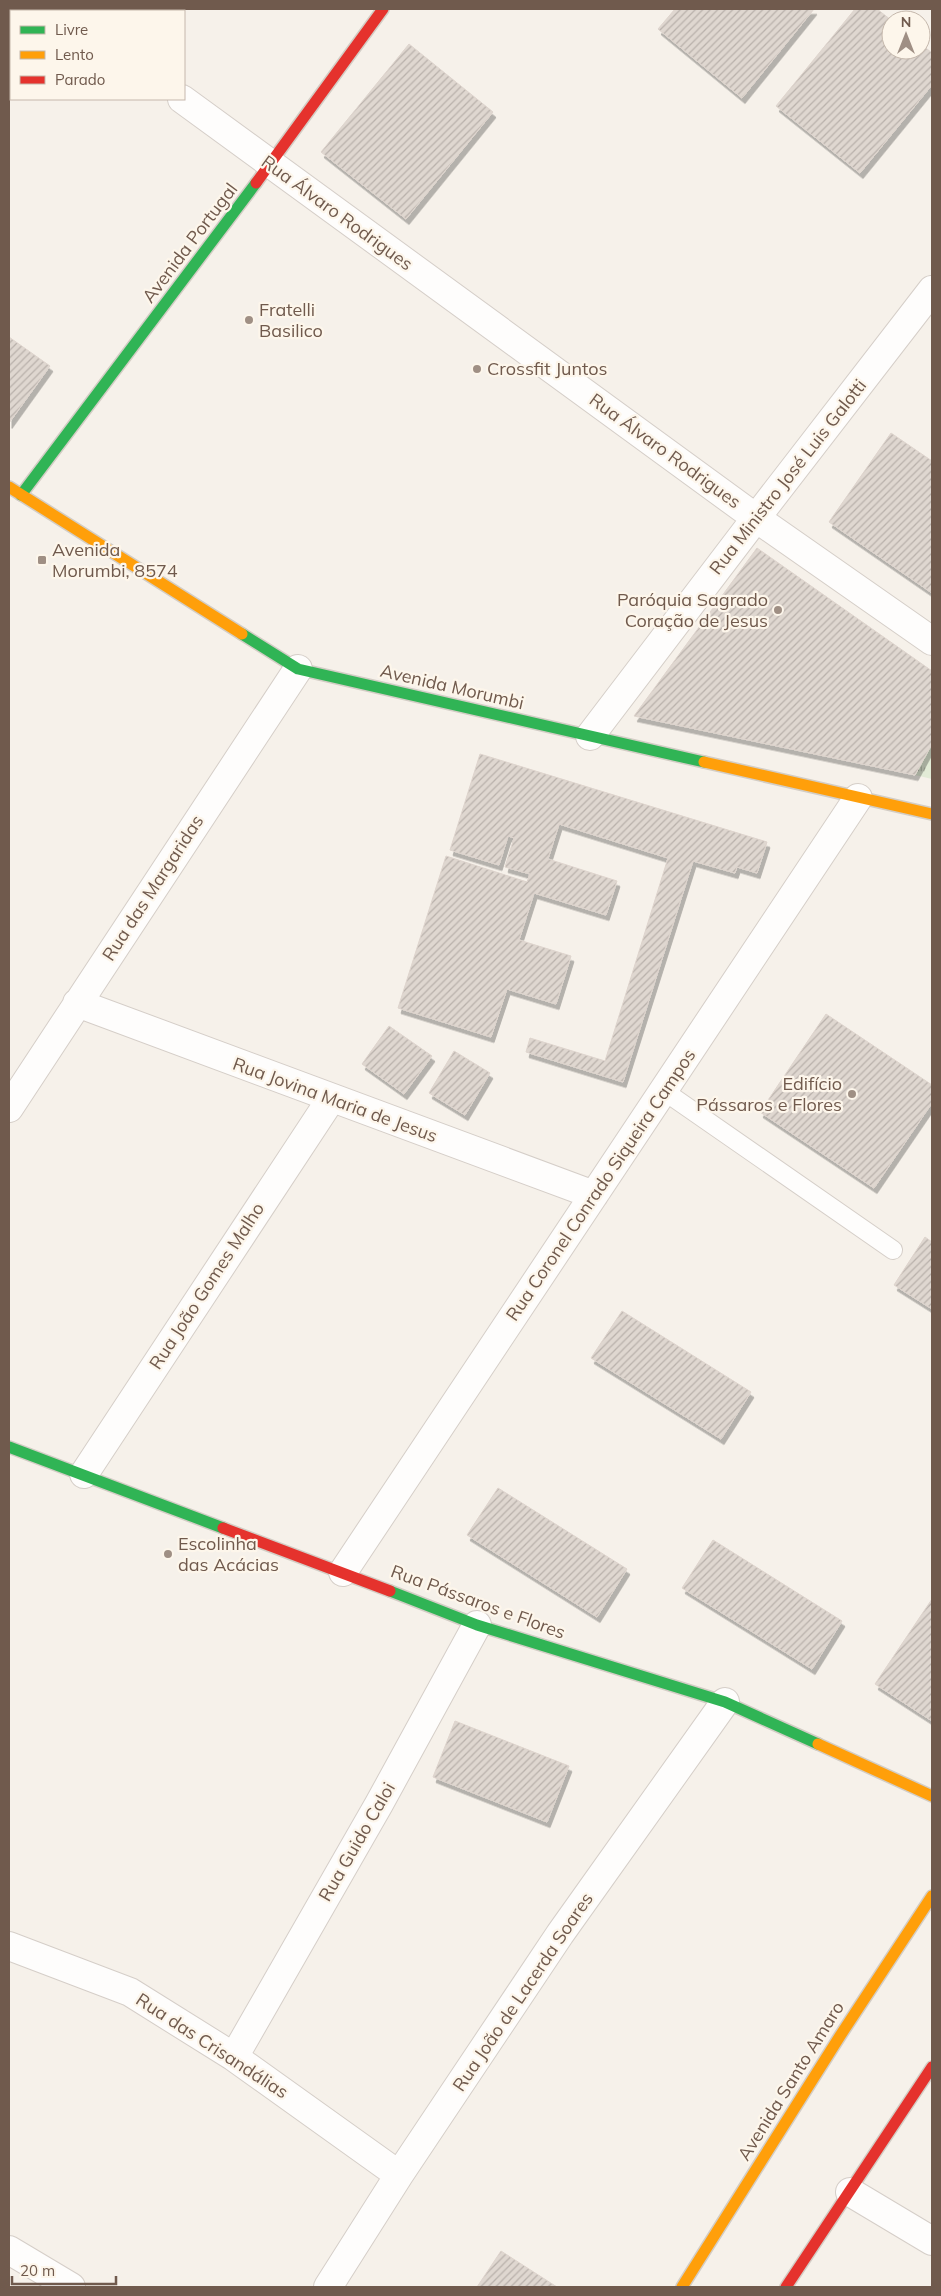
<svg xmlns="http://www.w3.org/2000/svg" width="941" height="2296" font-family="Mulish,sans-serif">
<defs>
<pattern id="park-tufts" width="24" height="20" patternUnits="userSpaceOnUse" patternTransform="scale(1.25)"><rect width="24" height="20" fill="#e2ebd6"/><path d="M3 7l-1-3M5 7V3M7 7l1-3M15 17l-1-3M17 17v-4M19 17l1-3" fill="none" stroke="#bcc1b0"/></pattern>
<pattern id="building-hatch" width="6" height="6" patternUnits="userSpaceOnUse" patternTransform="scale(1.25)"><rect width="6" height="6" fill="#dfd7d0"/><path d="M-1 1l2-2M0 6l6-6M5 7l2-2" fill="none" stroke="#b9b1ab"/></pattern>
<filter id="shadow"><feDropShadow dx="3" dy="5.5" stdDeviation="0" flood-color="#0004"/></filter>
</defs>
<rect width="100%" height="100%" fill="#f6f1ea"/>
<path fill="url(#park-tufts)" d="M 932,744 L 932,779 L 915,775 Z"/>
<path fill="url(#building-hatch)" stroke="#ded4cd" filter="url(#shadow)" d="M 675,9 L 814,9 L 742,98 L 658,29 Z
M 855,9 L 877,9 L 891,20 L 891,50 L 921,50 L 921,44 L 932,53 L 932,85 L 860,173 L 776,106 Z
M 409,44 L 493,112 L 406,219 L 321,152 Z
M 9,62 L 11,64 L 11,85 L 9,88 Z
M 9,337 L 50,366 L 9,423 Z
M 891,433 L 932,461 L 932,593 L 829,522 Z
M 757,548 L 932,671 L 932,744 L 915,775 L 634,716 Z
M 480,754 L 767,842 L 757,873 L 737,867 L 735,873 L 693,861 L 623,1082 L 526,1052 L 530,1038 L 605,1061 L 668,858 L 559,824 L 548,859 L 617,881 L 606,915 L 534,893 L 519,940 L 571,956 L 556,1004 L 507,989 L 491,1037 L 398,1008 L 446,856 L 527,882 L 530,874 L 505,867 L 514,838 L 508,836 L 499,865 L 450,850 Z
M 826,1014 L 932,1085 L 932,1103 L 874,1188 L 760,1112 Z
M 389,1026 L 432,1056 L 404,1094 L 362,1064 Z
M 454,1051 L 490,1073 L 465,1115 L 429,1093 Z
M 925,1237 L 932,1242 L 932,1309 L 894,1285 Z
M 622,1311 L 751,1392 L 721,1439 L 591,1358 Z
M 498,1488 L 627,1569 L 597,1617 L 467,1535 Z
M 713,1540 L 842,1621 L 812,1669 L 682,1588 Z
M 932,1599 L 932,1721 L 875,1684 Z
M 455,1721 L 569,1766 L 547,1822 L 433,1777 Z
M 501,2251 L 557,2287 L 477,2287 Z"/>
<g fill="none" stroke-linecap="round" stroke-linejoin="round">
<g stroke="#d5cec8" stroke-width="20">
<path id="lane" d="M 664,1091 L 893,1250"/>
</g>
<g stroke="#d5cec8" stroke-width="30">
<path id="street" d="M 59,9 L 63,11
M 182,99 L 756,518 L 932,641
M 590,736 L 756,518 L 932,290
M 77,1003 L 594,1195
M 9,1108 L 298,669
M 84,1474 L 331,1099
M 343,1572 L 858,798
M 9,1946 L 130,1992 L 234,2057 L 399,2175
M 234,2057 L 379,1804 L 477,1625
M 850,2192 L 932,2241
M 9,2250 L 71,2287
M 328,2287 L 399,2175 L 560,1934 L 725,1702"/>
</g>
<g stroke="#d3cdc5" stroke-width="14">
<path id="fast" d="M 21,495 L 256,183
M 242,634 L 298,669 L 704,762
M 9,1447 L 223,1528
M 390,1591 L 477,1625 L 725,1702 L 818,1744"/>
</g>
<g stroke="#d3cdc5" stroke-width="14">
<path id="slow" d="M 9,487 L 242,634
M 704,762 L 932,814
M 818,1744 L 932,1796
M 682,2287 L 840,2036 L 932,1896"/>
</g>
<g stroke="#d3cdc5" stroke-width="14">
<path id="jam" d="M 256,183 L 383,9
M 223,1528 L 390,1591
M 786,2287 L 932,2067"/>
</g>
<use href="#lane" stroke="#fefdfc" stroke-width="18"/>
<use href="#street" stroke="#fefdfc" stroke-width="28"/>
<use href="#fast" stroke="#30b455" stroke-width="11"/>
<use href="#slow" stroke="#ff9f0a" stroke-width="11"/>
<use href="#jam" stroke="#e5322d" stroke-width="11"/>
</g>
<g fill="#9f8f84" stroke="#fdf6eb" stroke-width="2">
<circle cx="249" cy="320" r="5"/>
<circle cx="477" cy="369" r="5"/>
<rect x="37" y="555" width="10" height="10" rx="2.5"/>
<circle cx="778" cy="610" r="5"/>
<circle cx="852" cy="1094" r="5"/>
<circle cx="168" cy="1554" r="5"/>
</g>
<g text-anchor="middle" stroke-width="4.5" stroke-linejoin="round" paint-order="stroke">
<g font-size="18" fill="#705a4d" stroke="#fdf6eb">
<text transform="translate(337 213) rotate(36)" y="6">Rua Álvaro Rodrigues</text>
<text transform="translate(190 243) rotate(-53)" y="6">Avenida Portugal</text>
<text transform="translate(665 451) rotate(36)" y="6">Rua Álvaro Rodrigues</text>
<text transform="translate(788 477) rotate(-52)" y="6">Rua Ministro José Luis Galotti</text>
<text transform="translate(452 687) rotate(13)" y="6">Avenida Morumbi</text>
<text transform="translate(153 888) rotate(-57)" y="6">Rua das Margaridas</text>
<text transform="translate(335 1100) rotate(20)" y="6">Rua Jovina Maria de Jesus</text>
<text transform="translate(601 1185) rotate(-56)" y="6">Rua Coronel Conrado Siqueira Campos</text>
<text transform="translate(207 1286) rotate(-57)" y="6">Rua João Gomes Malho</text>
<text transform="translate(478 1602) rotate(20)" y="6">Rua Pássaros e Flores</text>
<text transform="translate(357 1842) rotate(-60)" y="6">Rua Guido Caloi</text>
<text transform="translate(523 1992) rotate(-56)" y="6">Rua João de Lacerda Soares</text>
<text transform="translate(212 2046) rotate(33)" y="6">Rua das Crisandálias</text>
<text transform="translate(791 2081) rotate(-58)" y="6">Avenida Santo Amaro</text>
</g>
<g font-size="18" fill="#705a4d" stroke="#fdf6eb" text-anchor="start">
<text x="259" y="316">Fratelli<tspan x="259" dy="21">Basilico</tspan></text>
<text x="487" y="375">Crossfit Juntos</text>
<text x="52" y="556">Avenida<tspan x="52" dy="21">Morumbi, 8574</tspan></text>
<text x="768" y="606" text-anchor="end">Paróquia Sagrado<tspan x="768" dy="21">Coração de Jesus</tspan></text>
<text x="842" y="1090" text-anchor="end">Edifício<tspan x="842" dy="21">Pássaros e Flores</tspan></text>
<text x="178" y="1550">Escolinha<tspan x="178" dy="21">das Acácias</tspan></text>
</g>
</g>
<rect width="941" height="2296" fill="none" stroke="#705a4d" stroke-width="20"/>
<rect x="10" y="10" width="175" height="90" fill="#fdf6eb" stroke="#c5b8ac"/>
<rect x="20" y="26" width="25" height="8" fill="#30b455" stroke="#c5b8ac"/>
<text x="55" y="35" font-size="15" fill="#705a4d">Livre</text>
<rect x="20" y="51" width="25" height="8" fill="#ff9f0a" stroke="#c5b8ac"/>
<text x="55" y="60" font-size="15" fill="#705a4d">Lento</text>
<rect x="20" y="76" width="25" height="8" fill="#e5322d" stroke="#c5b8ac"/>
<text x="55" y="85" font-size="15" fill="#705a4d">Parado</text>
<g transform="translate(906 35)"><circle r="24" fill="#fdf6eb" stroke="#c5b8ac"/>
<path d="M0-4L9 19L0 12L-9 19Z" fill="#9f8f84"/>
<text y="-8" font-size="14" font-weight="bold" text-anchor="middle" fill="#705a4d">N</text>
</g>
<path d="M12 2276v8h104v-8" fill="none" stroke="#705a4d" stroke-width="2.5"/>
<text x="20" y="2276" font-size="15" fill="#705a4d" stroke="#fdf6eb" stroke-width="4" paint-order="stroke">20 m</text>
</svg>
